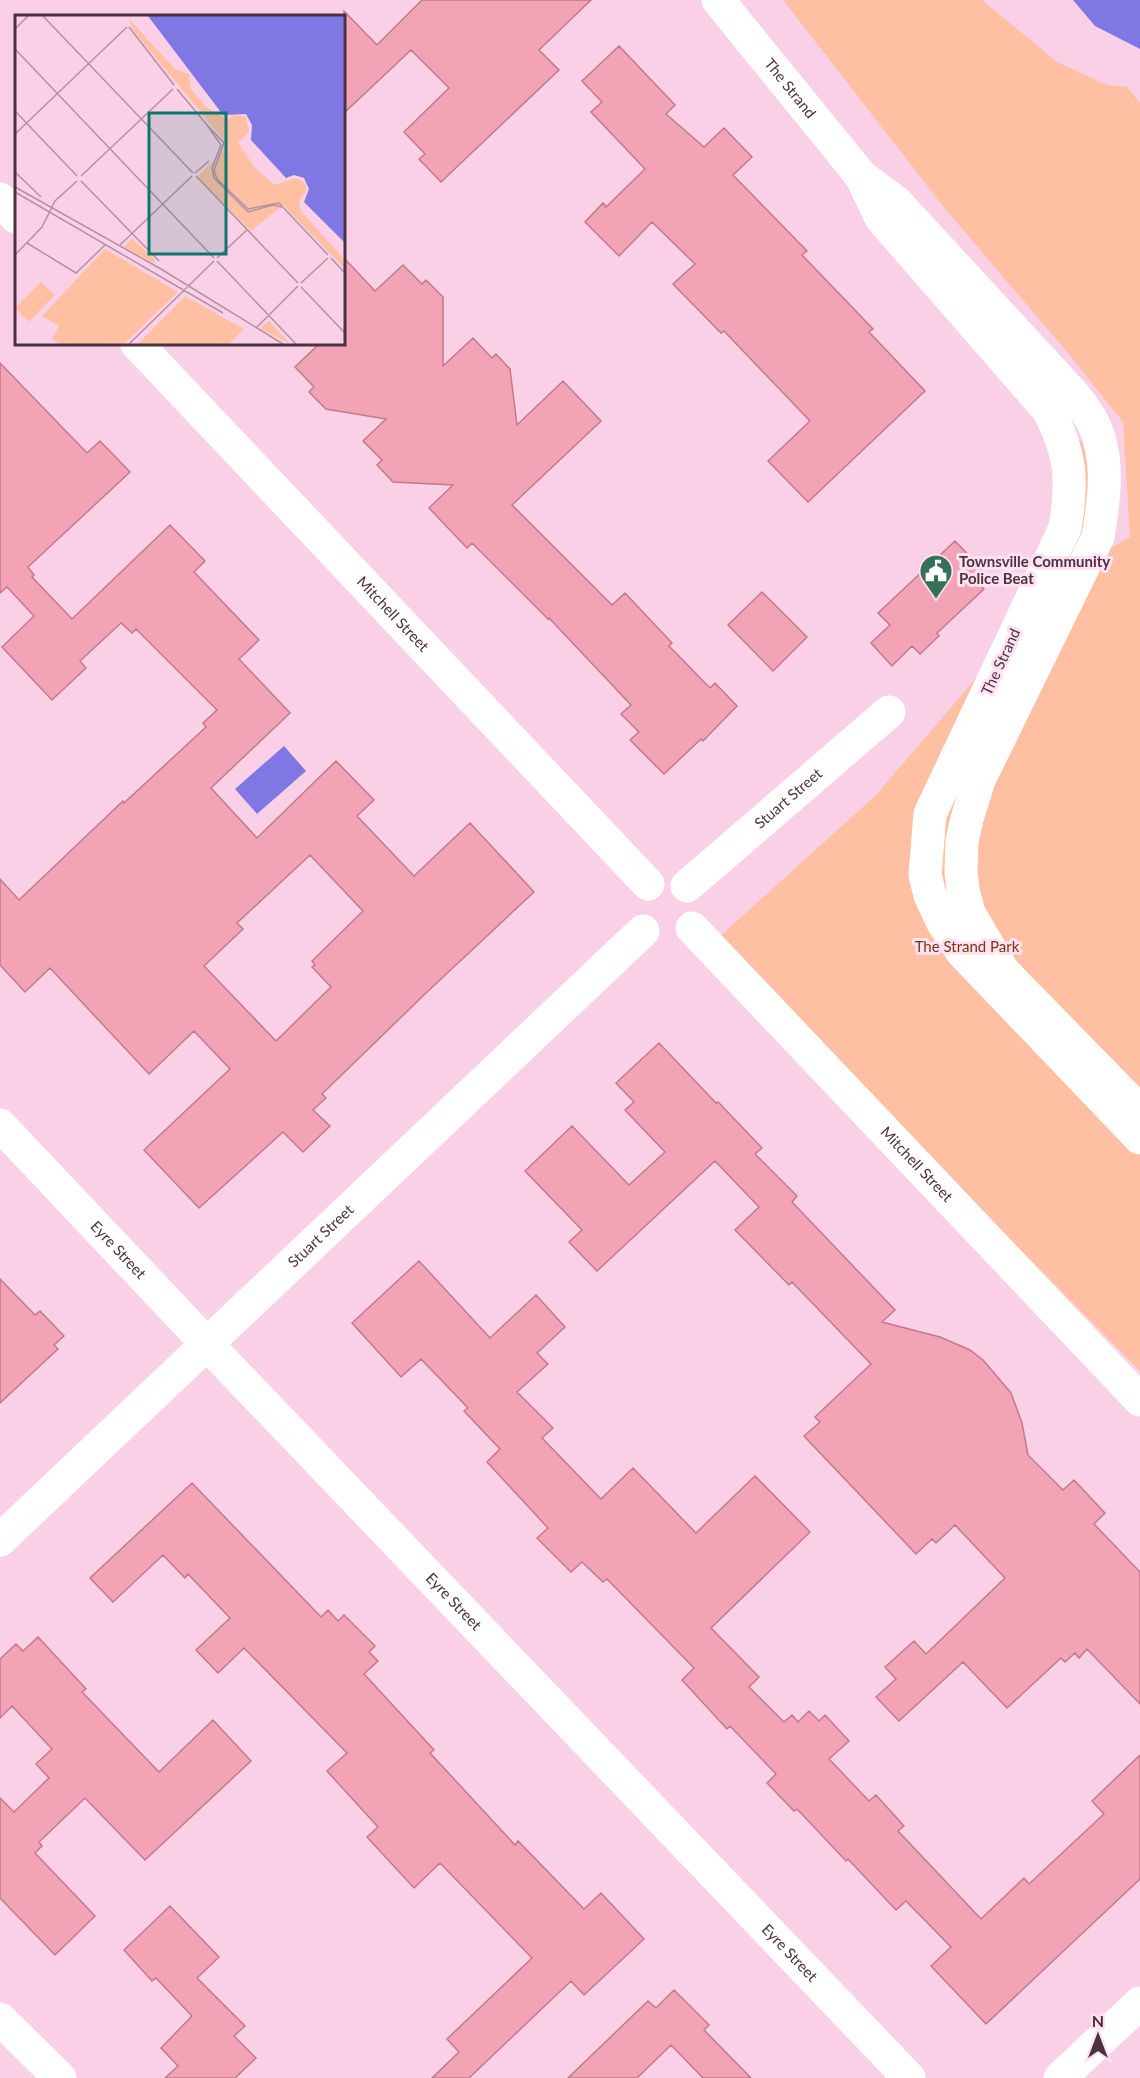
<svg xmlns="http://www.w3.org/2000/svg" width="1140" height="2078" font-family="Lato,sans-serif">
<rect width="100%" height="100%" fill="#fad0e7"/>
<path fill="#ffbfa3" d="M 783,0 L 982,0 L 1057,62 L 1107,85 L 1127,87 L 1140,103 L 1140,1371 L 716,940 L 876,795 L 1040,604 L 1078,441 L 1081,440 C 1097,485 1085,523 1075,568 L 1130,537 L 1123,422 L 1068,353 L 946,210 Z"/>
<path fill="#7f77e3" d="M 1073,0 L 1140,0 L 1140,49 L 1095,26 Z
M 284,746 L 306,771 L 257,814 L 235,789 Z"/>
<path fill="#f2a4b6" stroke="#c2798b" stroke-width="1.5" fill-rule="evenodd" d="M 422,0 L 591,0 L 539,50 L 559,70 L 441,182 L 419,159 L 425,154 L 404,132 L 449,88 L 411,50 L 344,113 L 344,11 L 377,45 Z
M 619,46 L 675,105 L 666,114 L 704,147 L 724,128 L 752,157 L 733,175 L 807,251 L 802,255 L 873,329 L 869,332 L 925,391 L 808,502 L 768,461 L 810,421 L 724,331 L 721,333 L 673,284 L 695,264 L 652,222 L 619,256 L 585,222 L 603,203 L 606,207 L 645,169 L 591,112 L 602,102 L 582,81 Z
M 344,258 L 375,291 L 403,265 L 422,284 L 426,280 L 443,297 L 443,366 L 473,338 L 492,358 L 496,354 L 510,369 L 517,425 L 563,381 L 601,421 L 512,505 L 612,605 L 625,593 L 672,643 L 669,646 L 710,688 L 715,683 L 737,706 L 703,741 L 701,739 L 664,774 L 630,740 L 639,732 L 621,714 L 631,705 L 549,618 L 548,619 L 472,543 L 467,548 L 429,508 L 453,485 L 393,482 L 377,465 L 382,460 L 363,441 L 386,419 L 326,409 L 309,392 L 314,387 L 295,367 L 319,344 L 344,344 Z
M 0,363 L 87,453 L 100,441 L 130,472 L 28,567 L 34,575 L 32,577 L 72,619 L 170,525 L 205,561 L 194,572 L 259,640 L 239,659 L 290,713 L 211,788 L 257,838 L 336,761 L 374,800 L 357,816 L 414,876 L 470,823 L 534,892 L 426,993 L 322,1094 L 326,1098 L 313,1110 L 330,1126 L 303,1152 L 283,1132 L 199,1208 L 144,1150 L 230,1069 L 194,1031 L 149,1074 L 50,968 L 25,992 L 0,965 L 0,879 L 19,900 L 123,801 L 124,803 L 206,727 L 203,723 L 217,710 L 136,629 L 132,633 L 121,623 L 80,661 L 86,668 L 52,700 L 2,647 L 34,616 L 7,587 L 0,593 ZM 310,855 L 363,911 L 312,961 L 315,965 L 312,967 L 331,987 L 276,1041 L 204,966 L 243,929 L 237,923 Z
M 955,541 L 982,569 L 972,578 L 984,589 L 937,633 L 939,636 L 920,654 L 912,646 L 892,666 L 871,643 L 890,625 L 878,613 Z
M 762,592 L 807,637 L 773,671 L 728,625 Z
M 659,1043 L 716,1103 L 718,1102 L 762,1148 L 755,1154 L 797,1196 L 792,1202 L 895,1310 L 882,1322 L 940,1337 L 970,1350 L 983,1360 L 1011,1393 L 1022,1423 L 1028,1455 L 1063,1490 L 1074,1480 L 1105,1513 L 1094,1524 L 1140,1572 L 1140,1704 L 1087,1649 L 1079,1658 L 1075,1653 L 1065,1662 L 1061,1658 L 1007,1708 L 963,1662 L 899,1721 L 876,1697 L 896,1679 L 885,1667 L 914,1641 L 926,1654 L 1005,1578 L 955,1525 L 936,1543 L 932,1539 L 916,1554 L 804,1436 L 820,1422 L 815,1417 L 871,1364 L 792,1282 L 789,1285 L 735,1230 L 759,1207 L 715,1161 L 597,1271 L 569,1242 L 582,1230 L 525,1171 L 572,1126 L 629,1185 L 665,1152 L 625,1110 L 634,1102 L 616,1083 Z
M 419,1261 L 490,1338 L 536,1295 L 565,1327 L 537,1353 L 548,1364 L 517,1392 L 553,1428 L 542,1438 L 601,1499 L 633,1468 L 696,1533 L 755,1476 L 810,1532 L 711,1628 L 759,1677 L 749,1687 L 784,1722 L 792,1715 L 798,1722 L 809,1711 L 819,1721 L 825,1715 L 849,1741 L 829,1759 L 869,1801 L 876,1795 L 904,1826 L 898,1831 L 981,1919 L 1024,1878 L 1029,1884 L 1104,1814 L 1092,1801 L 1140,1755 L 1140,1879 L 986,2024 L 931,1966 L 951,1947 L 906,1901 L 896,1910 L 848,1859 L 846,1861 L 797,1809 L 794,1811 L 767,1783 L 776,1774 L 730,1726 L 727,1729 L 682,1680 L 694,1668 L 607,1579 L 603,1582 L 582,1562 L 571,1572 L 537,1538 L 548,1528 L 487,1462 L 500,1449 L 464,1411 L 468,1408 L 421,1359 L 401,1377 L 352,1323 Z
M 0,1279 L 35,1315 L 40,1311 L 64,1336 L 54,1345 L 58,1349 L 0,1403 Z
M 192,1483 L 321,1617 L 328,1610 L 338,1621 L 344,1615 L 375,1646 L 369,1652 L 378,1661 L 364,1674 L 434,1750 L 430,1753 L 515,1845 L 518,1841 L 584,1909 L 601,1893 L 644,1939 L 584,1995 L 571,1981 L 469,2078 L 432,2078 L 459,2052 L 447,2039 L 532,1958 L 440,1863 L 414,1888 L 367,1837 L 378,1827 L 327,1771 L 347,1753 L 244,1648 L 218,1673 L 196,1650 L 230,1618 L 188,1574 L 185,1578 L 163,1555 L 113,1602 L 90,1578 Z
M 38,1637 L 86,1689 L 82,1692 L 159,1772 L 213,1720 L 251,1761 L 145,1860 L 85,1798 L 39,1842 L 42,1846 L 35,1853 L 95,1916 L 55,1955 L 0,1898 L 0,1798 L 14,1812 L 49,1778 L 36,1764 L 52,1749 L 12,1706 L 0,1718 L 0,1659 L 16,1644 L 23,1651 Z
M 170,1906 L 219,1957 L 197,1978 L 245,2026 L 234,2036 L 256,2058 L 235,2078 L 165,2078 L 178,2066 L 161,2048 L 192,2016 L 156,1978 L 152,1981 L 124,1950 Z
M 674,1990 L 709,2025 L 704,2030 L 751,2078 L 703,2078 L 671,2045 L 637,2078 L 568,2078 L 648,2001 L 656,2008 Z"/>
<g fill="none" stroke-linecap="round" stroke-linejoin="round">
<g stroke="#fff" stroke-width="33">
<path id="s1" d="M 718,0 L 861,176"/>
<path d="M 0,199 L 16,217"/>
<path id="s2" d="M 137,344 L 648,884"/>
<path id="s3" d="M 687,886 L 889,712"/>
<path id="s4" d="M 692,928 L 1140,1400"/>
<path d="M 1140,1111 L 1003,971 L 969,913 L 963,890 L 961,871 L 962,841 L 967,819 L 979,780 L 1098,537 C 1104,500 1111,456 1092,421 C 1087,411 1079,402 1073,394 L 896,202 L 861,176 L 881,218 L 1049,411 C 1071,454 1073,480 1065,528 L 930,814 L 925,875 L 930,895 L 943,923 L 962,952 L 1140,1138"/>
<path id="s5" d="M 0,1125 L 206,1343 L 909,2078"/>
<path id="s6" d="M 0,1540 L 643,931"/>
<path d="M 0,2019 L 60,2078"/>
<path d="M 1060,2078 L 1140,2003"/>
</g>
</g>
<defs>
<g id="civic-pin" transform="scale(1.725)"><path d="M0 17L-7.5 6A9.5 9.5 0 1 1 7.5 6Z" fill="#377058" stroke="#fee2f1"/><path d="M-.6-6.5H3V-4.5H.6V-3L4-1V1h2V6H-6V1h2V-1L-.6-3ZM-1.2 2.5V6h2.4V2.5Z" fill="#fff"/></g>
</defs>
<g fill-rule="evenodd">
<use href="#civic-pin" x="936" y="571"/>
</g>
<g text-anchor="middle" stroke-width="6" stroke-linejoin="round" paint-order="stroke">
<g font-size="15" fill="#4c3141" stroke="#fee2f1">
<text dy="5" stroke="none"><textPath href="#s1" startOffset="114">The Strand</textPath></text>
<text dy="5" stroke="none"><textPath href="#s2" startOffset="372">Mitchell Street</textPath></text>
<text transform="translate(1001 662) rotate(-65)" y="5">The Strand</text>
<text dy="5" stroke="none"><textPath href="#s3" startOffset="134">Stuart Street</textPath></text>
<text dy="5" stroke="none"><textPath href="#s4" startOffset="326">Mitchell Street</textPath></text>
<text dy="5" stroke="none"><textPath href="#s6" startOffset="442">Stuart Street</textPath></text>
<text dy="5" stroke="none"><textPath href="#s5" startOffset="172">Eyre Street</textPath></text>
<text dy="5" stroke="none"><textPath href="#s5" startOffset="658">Eyre Street</textPath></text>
<text dy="5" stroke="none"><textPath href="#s5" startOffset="1144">Eyre Street</textPath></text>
</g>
<g font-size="15" font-weight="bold" fill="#4c3141" stroke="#fee2f1" text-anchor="start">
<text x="959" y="567">Townsville Community<tspan x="959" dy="17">Police Beat</tspan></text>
</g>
<g font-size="15" fill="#7d330b" stroke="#fee2f1">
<text x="967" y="952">The Strand Park</text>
</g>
</g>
<g transform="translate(15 15)">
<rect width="330" height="330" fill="#fad0e7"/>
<path d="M 113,3 L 160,54 L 174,59 L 176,74 L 190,91 L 212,105 L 219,100 L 231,102 L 234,117 L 223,128 L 241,154 L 260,170 L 280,163 L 289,167 L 292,174 L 284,187 L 286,196 L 330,245 L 330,254 L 268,190 L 236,216 L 182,162 L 210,134 L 210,127 L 118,15 ZM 117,223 L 139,244 L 140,249 L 109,232 ZM 90,234 L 163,277 L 109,329 L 45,329 L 37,324 L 44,311 L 27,301 ZM 26,267 L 40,280 L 14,307 L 0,293 ZM 170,281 L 229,314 L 214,329 L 123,329 ZM 254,306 L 275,329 L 245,313 Z" fill="#ffbfa3"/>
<path d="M 133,1 L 330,1 L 330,228 L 289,187 L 294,174 L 289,163 L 279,160 L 271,163 L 236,125 L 237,110 L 231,99 L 208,100 Z" fill="#7f77e3"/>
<path fill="none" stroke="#b490a5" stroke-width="1.5" d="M 28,1 L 178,158M 114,12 L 159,70M 0,14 L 13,1M 0,34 L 199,243M 162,74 L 192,110M 0,96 L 62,161M 0,119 L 112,12M 0,157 L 26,182M 180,158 L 194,146M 66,161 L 158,74M 181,161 L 283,268M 66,166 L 144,246M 0,172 L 146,254 L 268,329M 0,177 L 208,298M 267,192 L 258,190 L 233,197 L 199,163 L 197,153 L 206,130 L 192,110 L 209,128 L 199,155 L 202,164 L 233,194 L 264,188 L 313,240M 12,228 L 61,258 L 90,230M 105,230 L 177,161M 0,240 L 27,212 L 40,186 L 62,166M 202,243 L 232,215M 316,243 L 330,258M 202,246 L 281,329M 286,268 L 313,243M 286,272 L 330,318M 241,313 L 283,271M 114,329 L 199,246"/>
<path fill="#0f766e" fill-opacity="0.15" stroke="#0f766e" stroke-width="3" d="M 134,98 L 211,98 L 211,239 L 134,239 Z"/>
<rect width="330" height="330" fill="none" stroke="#4c3141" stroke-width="3"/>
</g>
<g transform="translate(1098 2036)" stroke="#fee2f1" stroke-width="4.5" paint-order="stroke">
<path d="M0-4.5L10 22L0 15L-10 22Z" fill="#4c3141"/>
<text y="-9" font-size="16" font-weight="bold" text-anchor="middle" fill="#4c3141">N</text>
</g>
</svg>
